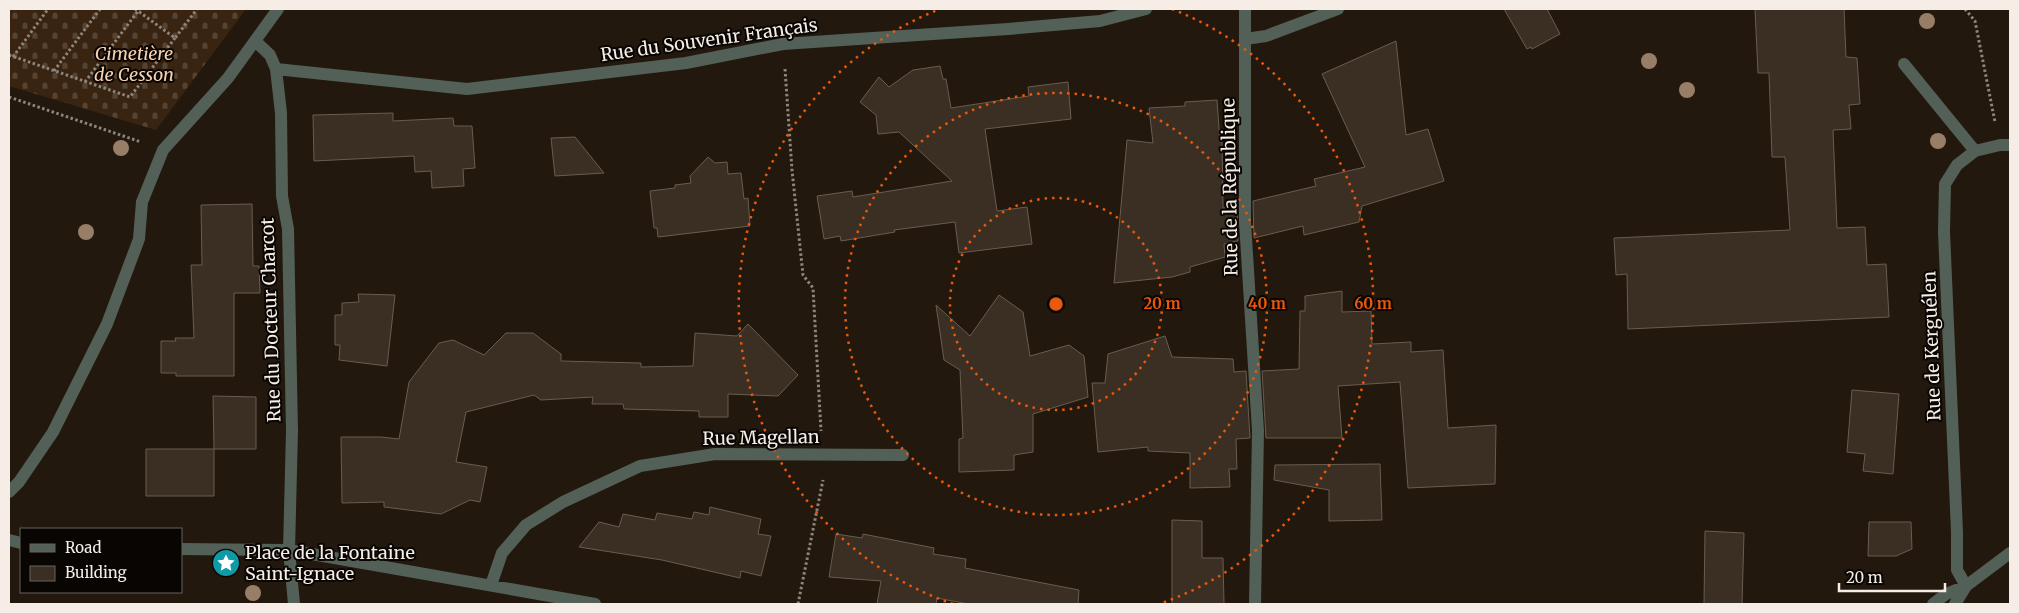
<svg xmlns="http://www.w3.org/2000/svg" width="2019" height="613" font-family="Merriweather,serif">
<defs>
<pattern id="cemetery-stones" width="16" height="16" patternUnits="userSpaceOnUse" patternTransform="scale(1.25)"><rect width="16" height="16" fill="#382410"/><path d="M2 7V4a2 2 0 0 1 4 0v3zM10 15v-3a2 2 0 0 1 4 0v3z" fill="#543"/></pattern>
</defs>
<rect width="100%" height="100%" fill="#23180e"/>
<path fill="url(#cemetery-stones)" d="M 9,9 L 246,9 L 156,130 L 9,86 Z"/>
<path fill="#3b2f24" stroke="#695c50" d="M 1504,9 L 1547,9 L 1560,34 L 1532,49 L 1531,47 L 1527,49 Z
M 1755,9 L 1844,9 L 1846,57 L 1857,58 L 1860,104 L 1849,105 L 1851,129 L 1833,130 L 1837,228 L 1865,227 L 1867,265 L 1886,264 L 1889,317 L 1628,329 L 1627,274 L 1616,275 L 1614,238 L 1790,230 L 1785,157 L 1772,157 L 1769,73 L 1758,73 Z
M 1396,41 L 1406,135 L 1428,129 L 1444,181 L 1362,206 L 1359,222 L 1304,235 L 1303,226 L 1254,238 L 1253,201 L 1316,186 L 1314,179 L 1365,167 L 1322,74 Z
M 940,66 L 943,79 L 946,79 L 951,108 L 1029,96 L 1028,87 L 1068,82 L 1071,119 L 985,129 L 997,211 L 1027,207 L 1032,244 L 959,253 L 955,222 L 894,230 L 895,232 L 841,241 L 840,236 L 824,239 L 817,196 L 852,191 L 853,197 L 952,181 L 899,132 L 878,134 L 876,115 L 860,102 L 879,77 L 889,87 L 913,70 Z
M 1217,100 L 1220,142 L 1222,142 L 1223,208 L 1237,205 L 1238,241 L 1224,244 L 1225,257 L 1190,267 L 1190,272 L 1172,277 L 1114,283 L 1127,140 L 1153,143 L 1149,108 L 1185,106 L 1185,102 Z
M 393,113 L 393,121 L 453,118 L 454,126 L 472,126 L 475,168 L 463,169 L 464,186 L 432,188 L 431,171 L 415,172 L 414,156 L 314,161 L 313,115 Z
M 575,137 L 604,173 L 555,176 L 551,138 Z
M 708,157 L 715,163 L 727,162 L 728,174 L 741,173 L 744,199 L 748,198 L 750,226 L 658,237 L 657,228 L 654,228 L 650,191 L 675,188 L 675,185 L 691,183 L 690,176 Z
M 252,204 L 253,266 L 259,266 L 260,293 L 234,293 L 234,376 L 176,376 L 176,373 L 161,373 L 161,341 L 176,341 L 175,338 L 194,338 L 191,265 L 202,265 L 201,205 Z
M 1342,291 L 1342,312 L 1371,311 L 1372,344 L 1411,342 L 1411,352 L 1443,350 L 1448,428 L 1496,425 L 1495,484 L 1408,488 L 1400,382 L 1338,386 L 1342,438 L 1266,438 L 1262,371 L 1299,369 L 1300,311 L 1305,311 L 1305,296 Z
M 358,294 L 395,295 L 387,366 L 339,360 L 340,345 L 335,345 L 335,315 L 342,315 L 342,303 L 359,302 Z
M 999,295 L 1023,312 L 1030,356 L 1069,345 L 1084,356 L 1088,397 L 1033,414 L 1033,452 L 1014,455 L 1014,470 L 959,472 L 959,439 L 963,438 L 960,370 L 944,360 L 936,305 L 970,336 Z
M 748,324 L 798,375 L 778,396 L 728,394 L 728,417 L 699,417 L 699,411 L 624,409 L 623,404 L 592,404 L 593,397 L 541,400 L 534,395 L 466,412 L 456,462 L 487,467 L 480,502 L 470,500 L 441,514 L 384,507 L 384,502 L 342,503 L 341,437 L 381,437 L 399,439 L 409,382 L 439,343 L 453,340 L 484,355 L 506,333 L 533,333 L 561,354 L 561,361 L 641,363 L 641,367 L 693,366 L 695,333 L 737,336 Z
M 1165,336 L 1172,357 L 1233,359 L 1234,372 L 1246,371 L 1250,438 L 1236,439 L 1237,469 L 1229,469 L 1230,487 L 1190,488 L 1190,453 L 1148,451 L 1148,447 L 1098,452 L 1092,383 L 1105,383 L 1108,354 Z
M 1852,390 L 1899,394 L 1893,474 L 1863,471 L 1865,454 L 1847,452 Z
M 213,396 L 256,397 L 256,449 L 214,449 Z
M 146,449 L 214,449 L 214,496 L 146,496 Z
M 1380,464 L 1382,520 L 1329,521 L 1329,490 L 1274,480 L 1275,465 Z
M 710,507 L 761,519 L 758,534 L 771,536 L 761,576 L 741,571 L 740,578 L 662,560 L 579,547 L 599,522 L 619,527 L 623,514 L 655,520 L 657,513 L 692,519 L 694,512 L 709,515 Z
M 1172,520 L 1202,521 L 1202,558 L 1223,558 L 1224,604 L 1172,604 Z
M 1869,522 L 1911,522 L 1912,549 L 1896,556 L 1868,556 Z
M 1705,531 L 1744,533 L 1742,604 L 1704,604 Z
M 836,534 L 862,538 L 863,534 L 934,548 L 933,554 L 966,559 L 965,568 L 1079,590 L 1078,604 L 968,604 L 937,598 L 936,604 L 877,604 L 881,581 L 829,577 Z"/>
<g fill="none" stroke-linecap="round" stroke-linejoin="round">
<path stroke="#8e857c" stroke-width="3" stroke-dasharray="2.5 2.5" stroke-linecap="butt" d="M 135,9 L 138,11 L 139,9
M 1965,9 L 1975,21 L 1995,122
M 9,55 L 130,97 L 175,38
M 13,57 L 48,9
M 785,69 L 792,170 L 803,275 L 813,288 L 821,431
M 54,71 L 100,9
M 85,82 L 138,11 L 175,38 L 197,9
M 9,97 L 141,142
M 798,604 L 823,480"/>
<path stroke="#536057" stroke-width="12" d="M 1245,9 L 1245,222 L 1258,431 L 1255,604
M 1245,39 L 1266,36 L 1338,9
M 255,41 L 270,55 L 276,69 L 281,113 L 282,196 L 288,229 L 292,431 L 289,550 L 294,604
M 1904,64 L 1975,151
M 276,69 L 467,89 L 686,63 L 783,44 L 1008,29 L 1100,21 L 1146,9
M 9,492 L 19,482 L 53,432 L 107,324 L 139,239 L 142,202 L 163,150 L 228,78 L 278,9
M 9,540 L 21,543
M 181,549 L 289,550 L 595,604
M 491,585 L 502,553 L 526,525 L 563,502 L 640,466 L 715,454 L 903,455
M 1966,586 L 1957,570 L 1957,532 L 1944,232 L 1945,184 L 1957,165 L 1975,151 L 2000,145 L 2010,145
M 1933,604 L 1946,594 L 1966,586 L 2010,553
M 1955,604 L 1966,586"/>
</g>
<g fill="#997e67">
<circle cx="1927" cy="21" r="8"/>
<circle cx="1649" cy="61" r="8"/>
<circle cx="1687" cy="90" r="8"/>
<circle cx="1938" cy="141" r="8"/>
<circle cx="121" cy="148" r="8"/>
<circle cx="86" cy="232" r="8"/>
<circle cx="253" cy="593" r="8"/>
</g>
<g fill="none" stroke="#e8590c" stroke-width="2.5" stroke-dasharray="2.5 5">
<circle cx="1056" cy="304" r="106"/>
<circle cx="1056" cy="304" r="211"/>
<path d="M953 604A317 317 0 0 1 940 9M1172 9A317 317 0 0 1 1159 604"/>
</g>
<defs>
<g id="sight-disc" transform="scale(1.4375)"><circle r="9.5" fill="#0f9aa8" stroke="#090503"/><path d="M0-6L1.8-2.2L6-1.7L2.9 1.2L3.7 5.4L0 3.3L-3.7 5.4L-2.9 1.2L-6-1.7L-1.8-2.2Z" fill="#fff"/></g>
</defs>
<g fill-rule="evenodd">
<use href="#sight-disc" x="226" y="563"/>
</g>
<g text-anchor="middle" stroke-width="4" stroke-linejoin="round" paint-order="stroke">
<g font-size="18" fill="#f5ede6" stroke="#090503">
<text transform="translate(709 40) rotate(-8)" y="6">Rue du Souvenir Français</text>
<text transform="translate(1230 187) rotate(-91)" y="6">Rue de la République</text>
<text transform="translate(271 320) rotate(-92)" y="6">Rue du Docteur Charcot</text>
<text transform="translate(1932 346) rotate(-92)" y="6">Rue de Kerguélen</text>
<text transform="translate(761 438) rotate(-1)" y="6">Rue Magellan</text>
</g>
<g font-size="18" font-style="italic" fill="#fad2b0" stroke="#090503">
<text x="134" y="60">Cimetière<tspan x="134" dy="21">de Cesson</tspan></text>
</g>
<g font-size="18" fill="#f5ede6" stroke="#090503" text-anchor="start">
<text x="245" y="559">Place de la Fontaine<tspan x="245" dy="21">Saint-Ignace</tspan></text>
</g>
</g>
<circle cx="1056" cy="304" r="8" fill="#e8590c" stroke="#090503" stroke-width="2.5"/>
<g font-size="15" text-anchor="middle" font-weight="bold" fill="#e8590c" stroke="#090503" stroke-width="4" stroke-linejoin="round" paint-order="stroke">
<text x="1162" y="309">20 m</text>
<text x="1267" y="309">40 m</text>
<text x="1373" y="309">60 m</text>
</g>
<rect width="2019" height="613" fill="none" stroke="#f5ede6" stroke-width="20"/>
<rect x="20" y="528" width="162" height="65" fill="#090503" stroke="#67625e"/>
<rect x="30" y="544" width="25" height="8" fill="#536057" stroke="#67625e"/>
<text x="65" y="553" font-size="15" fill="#f5ede6">Road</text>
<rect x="30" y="566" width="25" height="15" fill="#3b2f24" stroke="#67625e"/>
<text x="65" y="578" font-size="15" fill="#f5ede6">Building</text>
<path d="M1839 583v8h106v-8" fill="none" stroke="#f5ede6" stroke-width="2.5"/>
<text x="1846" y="583" font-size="15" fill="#f5ede6" stroke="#090503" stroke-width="4" paint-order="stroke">20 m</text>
</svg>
